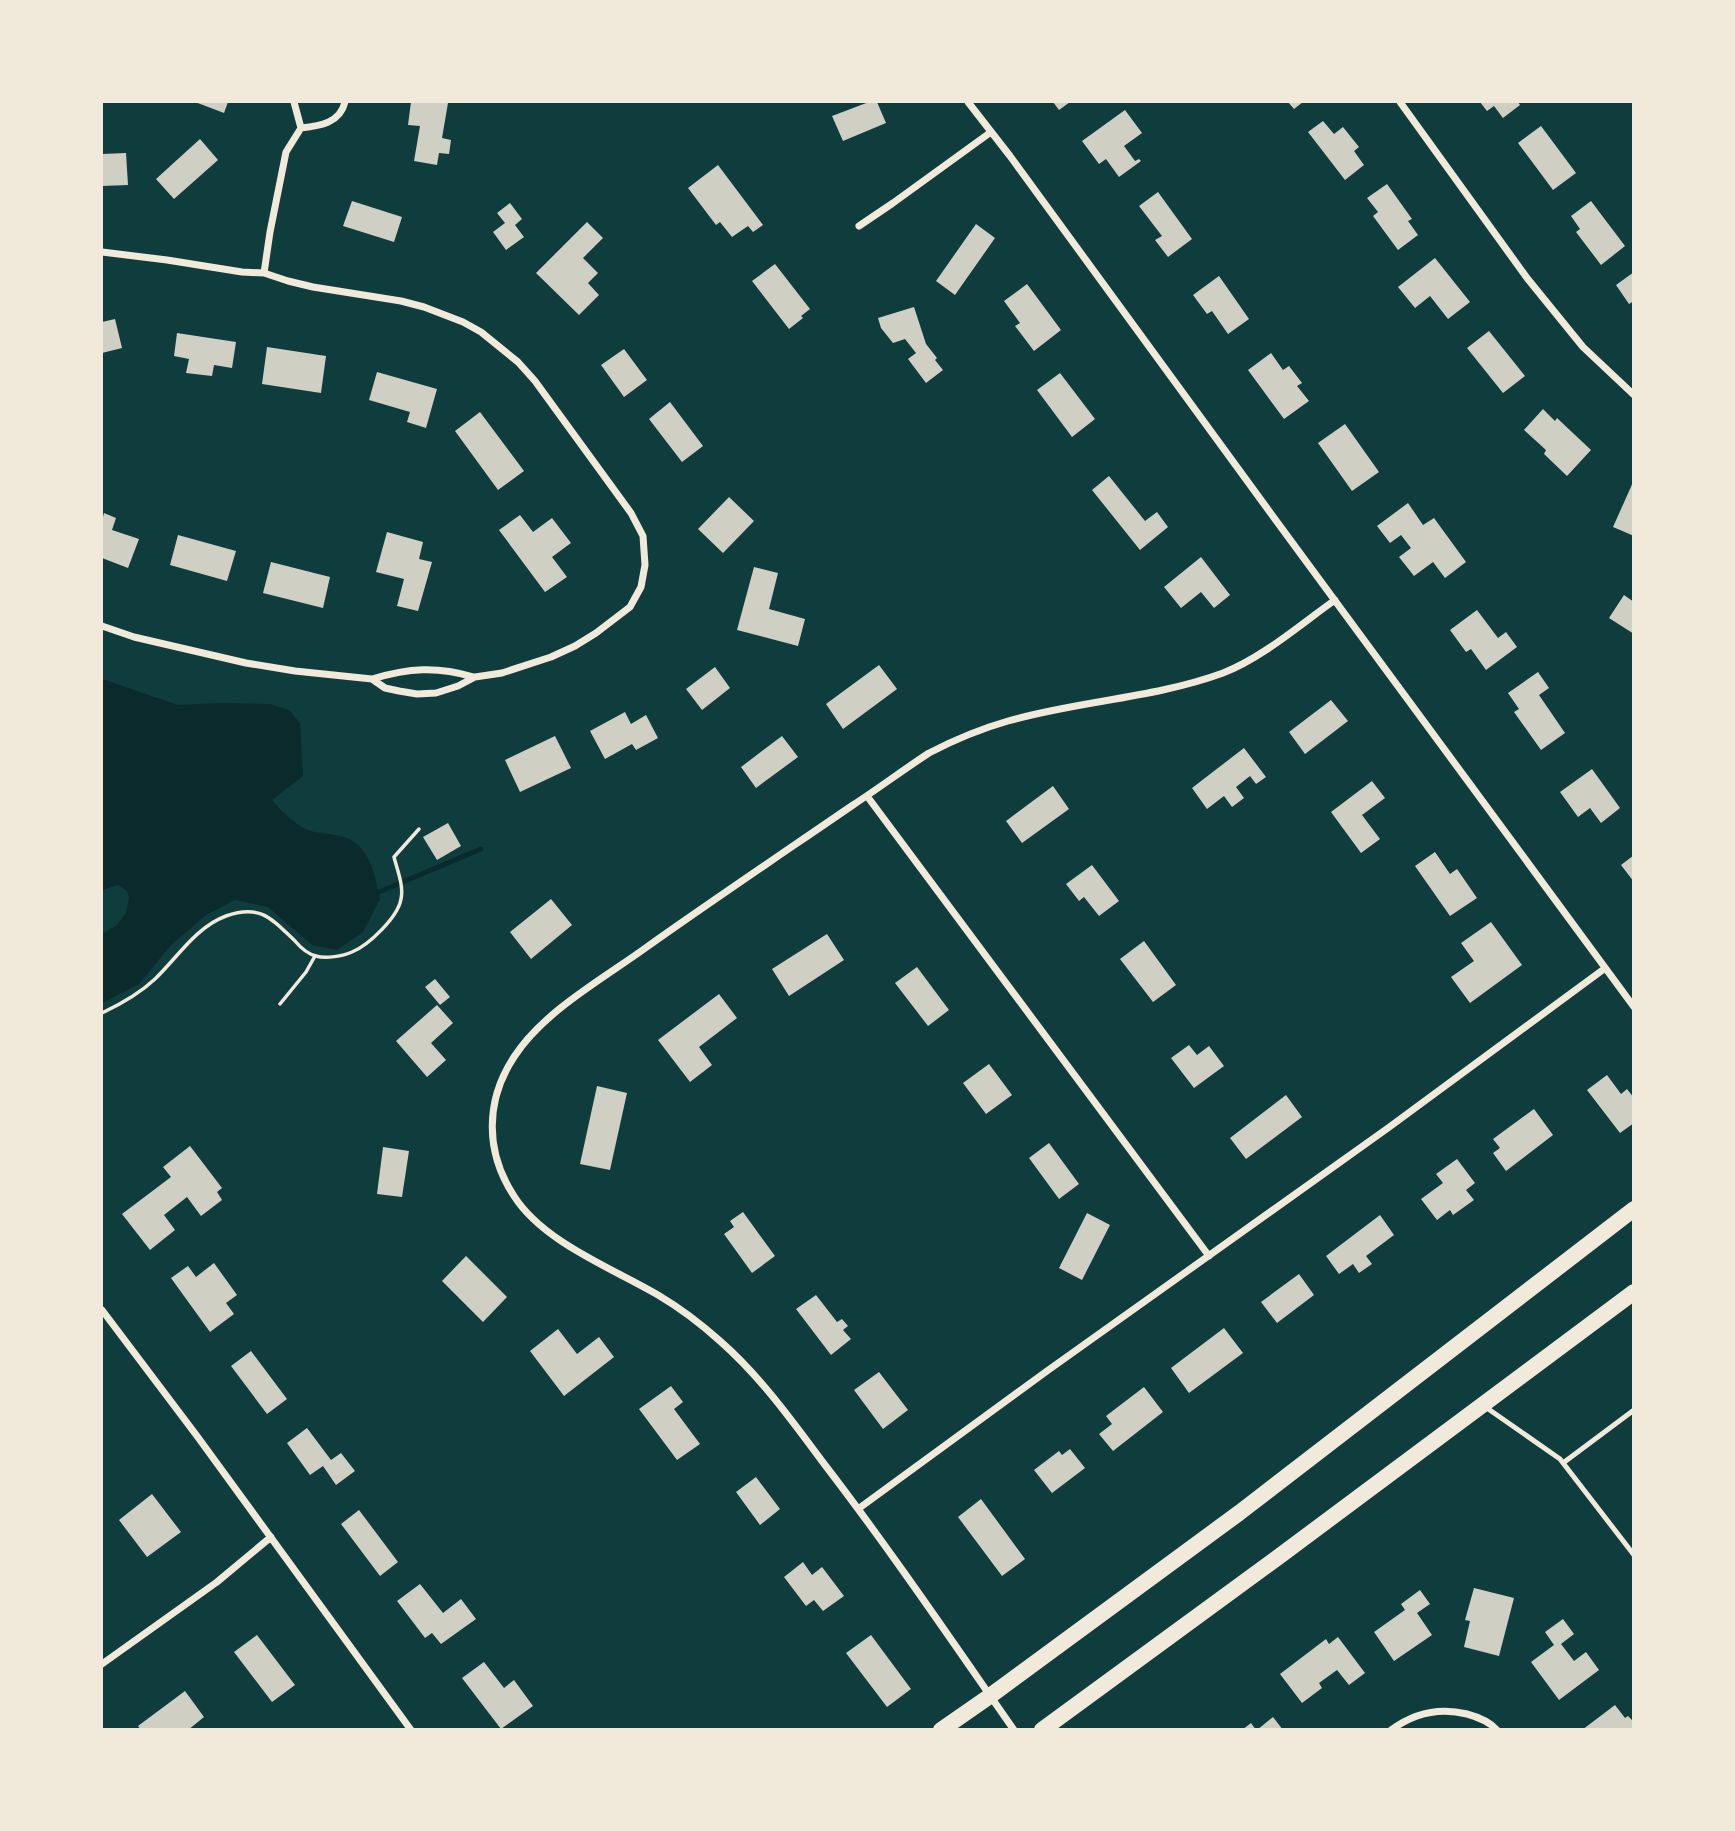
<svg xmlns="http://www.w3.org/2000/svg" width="1735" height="1831" viewBox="0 0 1735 1831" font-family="'DM Sans',sans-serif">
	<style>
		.water { fill: #0a2a2b }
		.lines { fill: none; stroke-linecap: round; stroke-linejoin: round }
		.stream { stroke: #0a2a2b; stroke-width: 5 }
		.building { fill: #cfcfc3 }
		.path { stroke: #f1e9da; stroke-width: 3.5 }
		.service { stroke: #f1e9da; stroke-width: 5 }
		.minor { stroke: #f1e9da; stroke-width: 7 }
		.primary { stroke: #f1e9da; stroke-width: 16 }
	</style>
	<rect width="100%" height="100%" fill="#0f3d3e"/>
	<!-- water -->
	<path class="water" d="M102,679L178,705L220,703L270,704L289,710L300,723L303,776L272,800C282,812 299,829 315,832C331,835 349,834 361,848C373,862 376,881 380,899L363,932L337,950L312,945L268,907L235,900L206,915L171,945L139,984L102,1003V931L104,933L116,926L126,913L129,897L127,891L118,885L102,890Z"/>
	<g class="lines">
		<!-- stream -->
		<path class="stream" d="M379,892L481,849"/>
	</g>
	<!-- building -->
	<path class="building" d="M195,102H228L224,113Z
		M411,102L448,103L442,138L451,140L449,154L439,153L437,165L414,161L420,126L408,125Z
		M869,102H877L886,123L843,141L832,116Z
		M1053,102H1070L1059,110Z
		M1288,102H1303L1294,109Z
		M1480,102H1518L1520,105L1503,118L1494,106L1487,111Z
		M1125,110L1142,133L1124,146L1135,161L1139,159L1141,161L1119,177L1106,159L1099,164L1082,141Z
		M1323,121L1334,134L1343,127L1359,147L1354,151L1364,165L1345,180L1308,132Z
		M1541,126L1576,173L1553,190L1518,143Z
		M200,139L218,160L174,199L156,179Z
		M126,153L128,185L102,186V154Z
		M718,165L763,225L753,232L748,226L732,237L720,222L716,225L688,188Z
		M1387,184L1412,219L1408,221L1418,235L1398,250L1373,216L1378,212L1367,198Z
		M1158,192L1192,239L1168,257L1155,240L1162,236L1139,206Z
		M352,201L402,217L394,242L343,226Z
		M1591,201L1625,246L1601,265L1576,232L1580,229L1571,216Z
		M510,203L522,219L515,225L524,237L506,250L493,232L505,223L497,213Z
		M587,222L603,238L583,258L598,273L588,283L599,295L579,315L536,273Z
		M976,224L995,238L955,295L936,281Z
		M1435,258L1470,302L1448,319L1430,296L1415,308L1398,287Z
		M775,264L810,309L801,316L803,318L789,329L752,281Z
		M1634,272V301L1629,304L1616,285Z
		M1219,276L1249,319L1228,334L1212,311L1207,314L1193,295Z
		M1027,284L1061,330L1034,351L1015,326L1020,323L1004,301Z
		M914,307L926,344L937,358L935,360L943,370L926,383L908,359L916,353L905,339L893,343L881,328L878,318Z
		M115,319L122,348L102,353V322Z
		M1489,331L1525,376L1503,393L1467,348Z
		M177,333L236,342L232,368L214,365L212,376L186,373L189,359L174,356Z
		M267,347L326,356L321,393L262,384Z
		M624,349L647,380L624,397L601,365Z
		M1271,353L1283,370L1289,366L1302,383L1297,386L1309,401L1284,419L1248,370Z
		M377,372L437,389L426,428L407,422L410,412L369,400Z
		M1060,373L1095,419L1072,437L1037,390Z
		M670,402L703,446L682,462L649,419Z
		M1543,409L1555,421L1557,418L1591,450L1567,476L1544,454L1546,450L1524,430Z
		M480,412L524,471L498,490L455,431Z
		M1345,424L1379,472L1352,491L1318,443Z
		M1109,476L1145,521L1157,512L1168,527L1140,550L1092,490Z
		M1634,480V536L1613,527Z
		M729,497L754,521L723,553L698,529Z
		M1408,503L1423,525L1434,518L1466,562L1445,578L1433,562L1414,576L1399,557L1411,548L1401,535L1390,543L1377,526Z
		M104,513L116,518L112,530L139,539L128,568L102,558V521Z
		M520,515L533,532L552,518L571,543L552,557L567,577L545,592L499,530Z
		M387,532L423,542L419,559L432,562L418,611L397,606L404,579L376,572Z
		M178,535L236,551L227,581L170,565Z
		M1201,557L1230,595L1214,608L1201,592L1181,608L1164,587Z
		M271,562L330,577L323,608L263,593Z
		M754,567L778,573L769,609L805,619L798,646L737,630Z
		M1624,595L1634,602V634L1609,618Z
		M1477,610L1498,638L1506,632L1517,647L1486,670L1471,649L1466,652L1450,630Z
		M879,665L897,689L843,729L826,704Z
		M715,667L730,688L702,710L686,689Z
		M1538,672L1549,688L1539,695L1565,733L1541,750L1514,712L1519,709L1508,693Z
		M1331,700L1348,721L1305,754L1289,732Z
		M625,712L631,724L646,715L658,738L636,750L632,744L605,759L590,731Z
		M555,736L571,768L520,792L505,760Z
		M782,736L798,757L756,788L741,767Z
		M1244,748L1266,777L1256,784L1250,776L1236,787L1244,798L1232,807L1224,796L1207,809L1192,788Z
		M1592,769L1620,808L1601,823L1590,808L1578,817L1560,792Z
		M1372,781L1385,798L1362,815L1380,839L1361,853L1331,812Z
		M1053,786L1069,809L1022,843L1006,821Z
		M448,823L461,846L437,860L423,837Z
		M1435,852L1450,874L1457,869L1477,898L1450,916L1415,866Z
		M1634,855V882L1621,865Z
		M1092,865L1119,901L1099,916L1084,897L1079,901L1066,884Z
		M551,899L572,925L531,959L510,932Z
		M1491,922L1522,965L1470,1003L1451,977L1474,961L1461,943Z
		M827,934L844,960L789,996L772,969Z
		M1144,941L1176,985L1153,1002L1120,959Z
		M917,967L949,1010L928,1026L895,983Z
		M435,979L450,997L440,1005L425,987Z
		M719,994L737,1018L699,1047L712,1065L690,1082L658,1040Z
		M437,1005L453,1023L431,1043L446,1060L427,1077L396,1041Z
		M1189,1045L1197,1055L1209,1046L1224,1066L1194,1088L1171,1058Z
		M989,1064L1012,1095L986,1114L963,1083Z
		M1607,1075L1621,1094L1627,1089L1634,1098V1123L1620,1133L1587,1090Z
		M597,1086L627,1093L610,1170L580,1164Z
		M1286,1095L1302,1117L1246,1159L1230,1138Z
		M1534,1109L1553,1135L1506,1171L1493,1153L1500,1148L1493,1139Z
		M1049,1143L1079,1184L1059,1199L1029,1158Z
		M190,1146L222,1188L217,1192L222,1200L201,1216L187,1197L164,1215L175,1230L150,1250L122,1214L171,1177L163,1167Z
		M383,1147L409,1151L402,1197L377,1194Z
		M1457,1159L1475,1183L1466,1190L1474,1200L1453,1215L1450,1210L1437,1220L1421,1199L1443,1183L1436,1174Z
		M743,1212L775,1256L752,1273L724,1234L734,1227L730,1221Z
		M1087,1213L1110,1225L1082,1280L1059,1268Z
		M1380,1215L1394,1235L1366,1256L1372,1264L1359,1273L1353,1264L1339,1274L1326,1256Z
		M466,1256L507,1297L483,1322L442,1281Z
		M214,1263L237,1295L226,1303L234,1314L210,1332L171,1278L188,1266L196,1277Z
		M1299,1274L1314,1295L1277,1323L1261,1302Z
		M816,1295L837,1322L842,1319L848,1326L843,1330L851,1339L831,1355L796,1309Z
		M1224,1328L1243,1353L1189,1393L1171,1368Z
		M558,1329L577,1354L599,1337L614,1357L564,1396L530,1351Z
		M251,1351L287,1399L267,1414L231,1366Z
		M879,1372L908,1410L883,1429L854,1390Z
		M671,1386L683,1402L674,1409L700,1444L677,1460L639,1409Z
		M1144,1387L1163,1412L1113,1451L1099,1434L1112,1424L1106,1416Z
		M307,1428L331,1460L341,1453L355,1471L336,1485L323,1466L310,1475L287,1443Z
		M1070,1449L1085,1468L1052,1493L1034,1470L1059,1451L1062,1455Z
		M756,1477L780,1509L760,1525L736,1492Z
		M152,1494L181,1532L147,1557L119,1520Z
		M981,1499L1025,1559L1002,1576L958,1517Z
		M359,1510L398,1562L380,1576L341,1524Z
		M803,1562L812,1575L822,1567L844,1596L823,1611L814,1600L806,1606L784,1577Z
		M420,1584L443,1613L461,1599L476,1619L441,1644L432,1633L425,1638L397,1601Z
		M1474,1588L1514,1598L1499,1656L1464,1647L1470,1621L1465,1620Z
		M1420,1590L1430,1604L1417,1613L1432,1635L1394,1661L1374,1632L1405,1610L1401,1604Z
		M1563,1619L1574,1634L1561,1644L1574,1661L1586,1652L1599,1670L1559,1700L1531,1662L1554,1645L1545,1632Z
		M257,1635L295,1685L272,1702L234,1652Z
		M871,1635L911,1689L887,1707L846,1653Z
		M1338,1637L1365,1673L1349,1685L1337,1670L1319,1683L1322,1688L1302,1703L1280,1674L1326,1639L1329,1644Z
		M484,1662L504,1688L514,1680L533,1706L501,1729L462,1678Z
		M185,1691L204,1717L188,1730H141L138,1726Z
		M1615,1705L1625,1718L1628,1716L1634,1722V1730H1582Z
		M1273,1717L1283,1730H1257Z
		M1251,1723L1256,1730H1242Z"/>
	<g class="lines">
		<!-- path -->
		<path class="path" d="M280,1004L306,972L315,956
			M102,1013C121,1004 139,994 155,979C177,958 196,927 226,916C260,904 271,918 295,941C300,947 308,954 316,956C326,959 343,956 352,952C369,945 398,917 401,899C404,886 397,869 394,857L419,829"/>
		<!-- service -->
		<path class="service" d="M1484,1406L1560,1459L1634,1555
			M1563,1463L1634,1410"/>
		<!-- minor -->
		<path class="minor" d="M294,102L301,128C320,126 340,123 345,102
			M968,102L1010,156L1272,515L1634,1007
			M1400,102L1527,278L1583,347L1634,395
			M859,226L893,203L991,132
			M102,252L167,260L242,272L264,273L288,281L313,287L401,301L424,307L463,322L481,332L518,362L535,381L631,513L643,536L645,565L641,587L630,607L596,633L575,646L551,657L502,673L475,677L458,686L436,693L417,694L399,691L385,688L372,679L295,671L246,663L134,637L102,626
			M264,273L270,232L286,152L301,128
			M372,679C409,668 436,666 474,677
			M867,796L1209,1256
			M102,1310L197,1436L411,1730
			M858,1509L1047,1371L1388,1128L1604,969
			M102,1664L217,1582L271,1537
			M1014,1730C952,1641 891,1551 825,1465C793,1422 761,1377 720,1341C701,1324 680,1308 658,1295C612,1268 543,1242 514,1196C485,1152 485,1101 514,1057C543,1012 601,980 644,949C713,900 783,853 853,805C879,788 903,770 929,753C954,740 980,729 1008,721C1077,701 1155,698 1223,673C1262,658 1301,624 1335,600
			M1391,1730C1414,1713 1439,1707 1467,1714C1478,1717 1489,1721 1497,1730"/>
		<!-- primary -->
		<path class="primary" d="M941,1730L990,1696L1239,1513L1634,1209
			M1042,1730L1277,1558L1634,1292"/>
	</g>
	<!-- border -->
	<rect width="1735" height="1831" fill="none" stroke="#f1e9da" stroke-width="206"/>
</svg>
